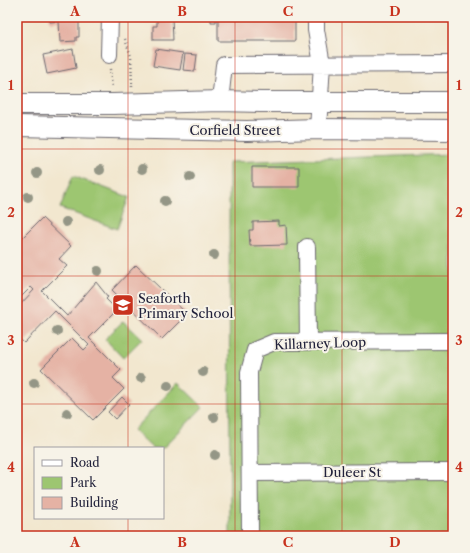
<svg xmlns="http://www.w3.org/2000/svg" width="470" height="553" viewBox="0 0 470 553" font-family="'Libre Caslon Text',serif">
	<style>
		.green { fill: #9dc671; stroke: #607456 }
		.building { fill: #e5b2a4 }
		.lines { fill: none; stroke-linecap: round; stroke-linejoin: round }
		.minor-casing { stroke: #6b676f; stroke-width: 18 }
		.major-casing { stroke: #6b676f; stroke-width: 22 }
		.path { stroke: #6b676f; stroke-width: 2.5; stroke-dasharray: 1 3; stroke-linecap: butt }
		.minor { stroke: #fff; stroke-width: 16 }
		.major { stroke: #fff; stroke-width: 20 }
		.tree { fill: #949686 }
		.grid { fill: none; stroke: #c8321e; stroke-width: 1; stroke-opacity: 0.55 }
		.labels { text-anchor: middle; dominant-baseline: central; stroke-width: 4; stroke-linejoin: round; paint-order: stroke }
		.street-label { font-size: 13px; fill: #22223b; stroke: #f7f3e8 }
		.poi-label { font-size: 13px; fill: #22223b; stroke: #f7f3e8; text-anchor: start }
		.neatline { fill: none; stroke: #c8321e; stroke-width: 1.5 }
		.grid-label { font-size: 13px; text-anchor: middle; font-weight: bold; fill: #c8321e }
	</style>
	<rect width="100%" height="100%" fill="#f7f3e8"/>
	<filter id="ink" filterUnits="userSpaceOnUse"><feTurbulence type="fractalNoise" baseFrequency=".025" numOctaves="2"/><feDisplacementMap in="SourceGraphic" scale="8" xChannelSelector="R" yChannelSelector="G"/><feConvolveMatrix kernelMatrix="1 2 1 2 8 2 1 2 1" color-interpolation-filters="sRGB"/></filter>
	<filter id="wash" filterUnits="userSpaceOnUse"><feTurbulence type="fractalNoise" baseFrequency=".012" numOctaves="4" result="noise"/><feDisplacementMap in="SourceGraphic" scale="16" xChannelSelector="R" yChannelSelector="G"/><feGaussianBlur stdDeviation="0.9" result="paint"/><feColorMatrix in="noise" values="0 0 0 0 0 0 0 0 0 0 0 0 0 0 0 0 0 1.4 0 .05"/><feComposite in="paint" operator="in"/></filter>
	<g filter="url(#wash)">
		<rect width="100%" height="100%" fill="#f2e7cf"/>
		<!-- green -->
		<path class="green" d="M453,154V536H230L229,162Z
			M73,176L129,197L117,229L60,208Z
			M123,321L142,339L123,358L105,339Z
			M178,383L203,407L163,448H152L133,430Z"/>
		<g id="blocks">
			<!-- building -->
			<path class="building" d="M49,17H79V37H76V41L60,42L59,21L50,22Z
				M157,17H172L173,40H153V26H157Z
				M216,17V22H211V18Z
				M218,17H295V41H218Z
				M453,36V52L450,45Z
				M73,49L76,68L47,74L43,55Z
				M156,49L183,53L180,70L153,66Z
				M185,54L197,55L195,71L183,70Z
				M252,167H299V187H252Z
				M42,218L71,246L59,259L67,266L42,291L67,316L96,282L108,297L106,299L117,310L89,338L121,370L113,378L124,389L93,420L41,369L72,338L84,350L89,345L55,311L24,343L17,336V308L34,290L31,287L20,298L17,295V243Z
				M279,221V226L286,225L287,245L250,246L249,230H253V222Z
				M136,265L187,314L162,339L112,290Z
				M122,397L129,404L115,419L108,412Z"/>
		</g>
	</g>
	<g filter="url(#ink)">
		<use href="#blocks" fill-opacity="0" stroke="#6b676f" stroke-width="1"/>
		<g class="lines">
			<!-- minor casing -->
			<g class="minor-casing">
				<path id="minor" d="M316,17V30L322,64L318,129
					M109,55L110,17
					M220,101L224,65L453,64
					M307,247L308,342
					M250,473L453,472
					M250,536L249,372L255,350L274,342L453,341"/>
			</g>
			<!-- major casing -->
			<g class="major-casing">
				<path id="major" d="M17,104H113L220,101L261,102H453
					M17,126L247,131L318,129L453,130"/>
			</g>
			<!-- path -->
			<path class="path" d="M125,39L131,56L132,87
				M110,69L112,88"/>
			<!-- minor -->
			<use href="#minor" class="minor"/>
			<!-- major -->
			<use href="#major" class="major"/>
		</g>
		<!-- trees -->
		<g class="tree">
			<circle cx="142" cy="169" r="5"/>
			<circle cx="100" cy="170" r="5"/>
			<circle cx="37" cy="173" r="5"/>
			<circle cx="190" cy="177" r="5"/>
			<circle cx="28" cy="197" r="5"/>
			<circle cx="165" cy="201" r="5"/>
			<circle cx="66" cy="222" r="5"/>
			<circle cx="214" cy="255" r="5"/>
			<circle cx="98" cy="271" r="5"/>
			<circle cx="57" cy="331" r="5"/>
			<circle cx="203" cy="372" r="5"/>
			<circle cx="141" cy="378" r="5"/>
			<circle cx="34" cy="383" r="5"/>
			<circle cx="168" cy="386" r="5"/>
			<circle cx="67" cy="413" r="5"/>
			<circle cx="214" cy="417" r="5"/>
			<circle cx="215" cy="455" r="5"/>
		</g>
	</g>
	<!-- grid -->
	<path class="grid" d="M128,17V448M235,17V536M342,17V536M17,149H453M17,276H453M17,404H453M128,518V536"/>
	<!-- icons -->
	<defs>
		<g id="school-square" transform="scale(1.15)"><rect x="-9" y="-9" width="18" height="18" rx="4" fill="#c8321e" stroke="#f7f3e8"/><path d="M0-5L7-2L0 1L-7-2ZM-4 1L0 2.5L4 1V4Q0 6-4 4Z" fill="#fff"/></g>
	</defs>
	<g fill-rule="evenodd">
		<use href="#school-square" x="123" y="305"/>
	</g>
	<g class="labels">
		<!-- street labels -->
		<g class="street-label">
			<text x="235" y="130">Corfield Street</text>
			<text transform="translate(320 343) rotate(-2)">Killarney Loop</text>
			<text x="352" y="472">Duleer St</text>
		</g>
		<!-- poi labels -->
		<g class="poi-label">
			<text x="138" y="298">Seaforth<tspan x="138" dy="15">Primary School</tspan></text>
		</g>
	</g>
	<!-- margin -->
	<rect width="470" height="553" fill="none" stroke="#f7f3e8" stroke-width="44"/>
	<!-- legend -->
	<rect x="34" y="447" width="130" height="72" fill="#f7f3e8" stroke="#a29fa3"/>
	<rect x="42" y="460" width="20" height="6" fill="#ffffff" stroke="#a29fa3"/>
	<text x="70" y="467" font-size="12" fill="#22223b">Road</text>
	<rect x="42" y="477" width="20" height="12" fill="#9dc671" stroke="#a29fa3"/>
	<text x="70" y="487" font-size="12" fill="#22223b">Park</text>
	<rect x="42" y="497" width="20" height="12" fill="#e5b2a4" stroke="#a29fa3"/>
	<text x="70" y="507" font-size="12" fill="#22223b">Building</text>
	<rect x="22" y="22" width="426" height="509" class="neatline"/>
	<g class="grid-label">
		<text x="75" y="16">A</text>
		<text x="182" y="16">B</text>
		<text x="288" y="16">C</text>
		<text x="395" y="16">D</text>
		<text x="11" y="90">1</text>
		<text x="459" y="90">1</text>
		<text x="11" y="217">2</text>
		<text x="459" y="217">2</text>
		<text x="11" y="345">3</text>
		<text x="459" y="345">3</text>
		<text x="11" y="472">4</text>
		<text x="459" y="472">4</text>
		<text x="75" y="547">A</text>
		<text x="182" y="547">B</text>
		<text x="288" y="547">C</text>
		<text x="395" y="547">D</text>
	</g>
</svg>
